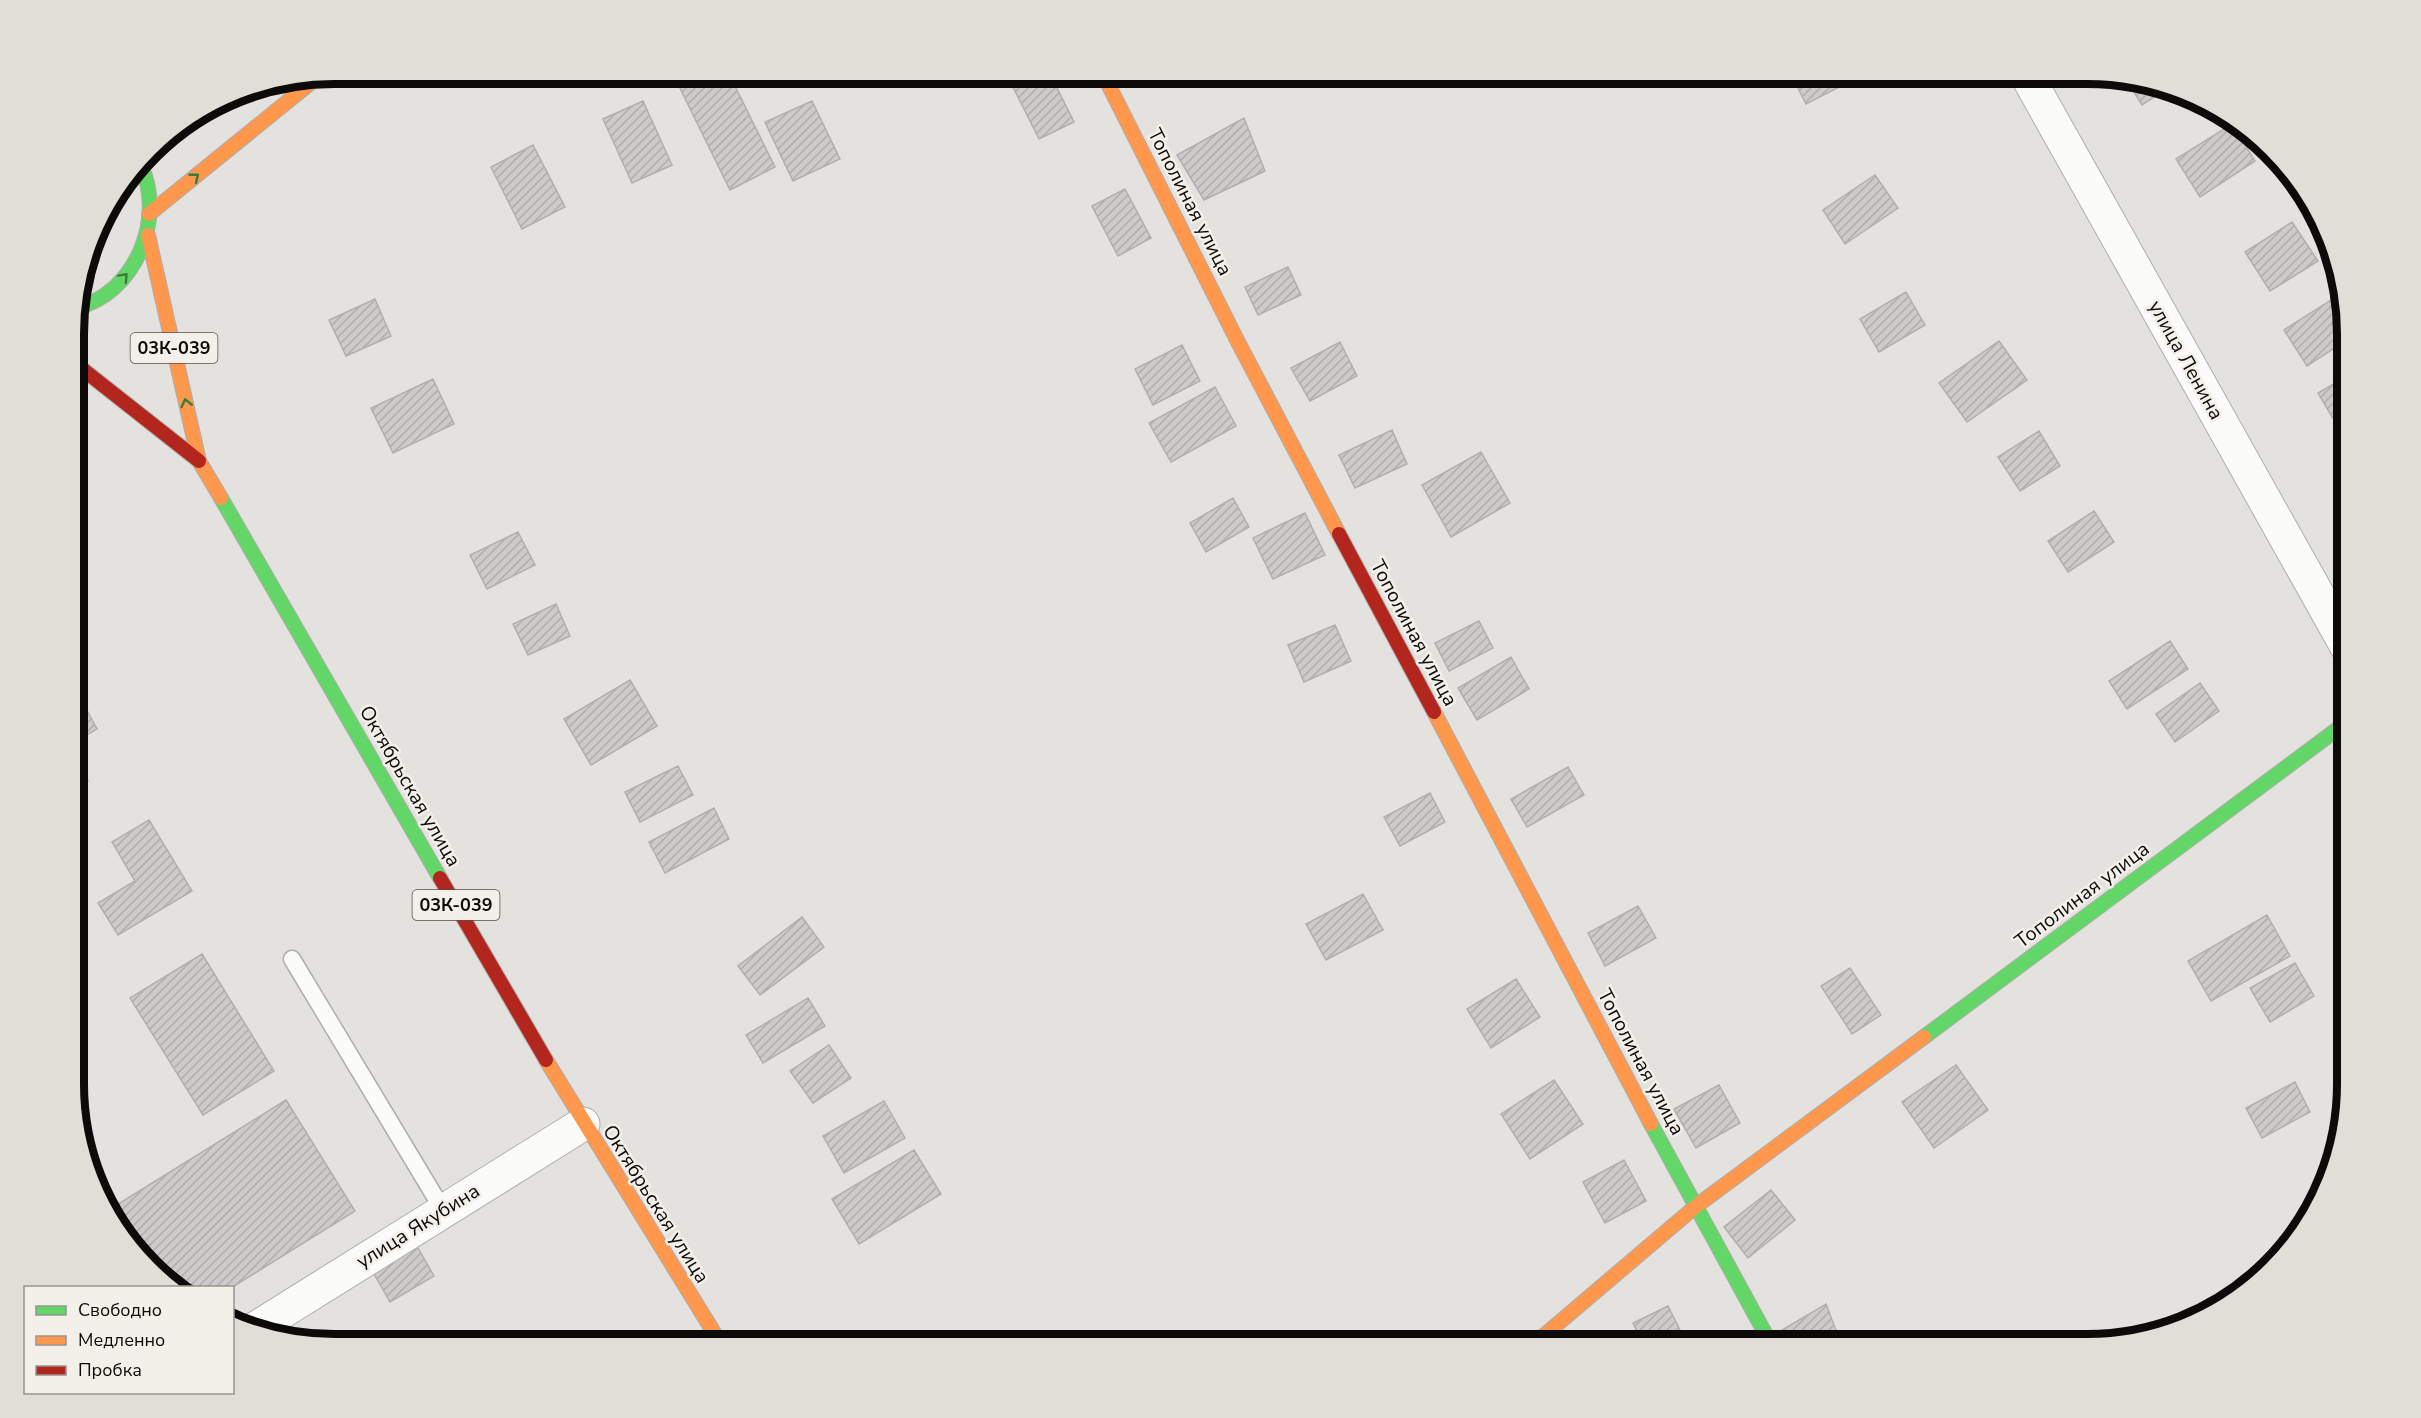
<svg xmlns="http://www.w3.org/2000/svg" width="2421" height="1418" viewBox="0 0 2421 1418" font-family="'Nunito Sans',sans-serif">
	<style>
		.building { fill: url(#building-hatch); stroke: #b1afae; stroke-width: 1.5 }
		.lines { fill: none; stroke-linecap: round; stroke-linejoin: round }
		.lane-casing { stroke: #afaeac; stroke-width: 19 }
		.street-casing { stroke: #afaeac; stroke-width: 35 }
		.fast-casing { stroke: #afaeac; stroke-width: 16 }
		.slow-casing { stroke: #afaeac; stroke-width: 16 }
		.jam-casing { stroke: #afaeac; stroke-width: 16 }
		.lane { stroke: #fbfbfa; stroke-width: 16 }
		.street { stroke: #fbfbfa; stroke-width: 33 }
		.fast { stroke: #63d668; stroke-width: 14 }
		.slow { stroke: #ff974d; stroke-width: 14 }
		.jam { stroke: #b3261e; stroke-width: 14 }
		.oneway { stroke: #3c7b3e }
		.labels { text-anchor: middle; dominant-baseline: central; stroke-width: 5; stroke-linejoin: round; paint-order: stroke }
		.shield { fill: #f3f0ea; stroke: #51504d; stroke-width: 1.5 }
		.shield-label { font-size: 18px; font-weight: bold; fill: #0c0b0a }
		.street-label { font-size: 20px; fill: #0c0b0a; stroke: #f3f0ea }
		.rim { fill: none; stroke: #0c0b0a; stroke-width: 8 }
	</style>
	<defs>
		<pattern id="building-hatch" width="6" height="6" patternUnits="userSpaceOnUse" patternTransform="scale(1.5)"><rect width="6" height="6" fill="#cdcbc9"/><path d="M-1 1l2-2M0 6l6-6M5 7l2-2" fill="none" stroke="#afadab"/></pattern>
	</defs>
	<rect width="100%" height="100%" fill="#e4e2df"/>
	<!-- building -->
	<path class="building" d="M673,74H729L775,167L730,190Z
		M1041,74H1050L1074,122L1039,139L1013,87Z
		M1135,74H1165L1141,86Z
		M1791,74H1845L1849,82L1806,104Z
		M2125,78L2154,82L2168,88L2142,105Z
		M643,101L672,165L632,183L603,119Z
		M812,101L840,159L793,181L765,122Z
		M1244,118L1265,171L1204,200L1177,155Z
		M2232,124L2255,161L2200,197L2176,159Z
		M533,145L565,207L522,229L491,167Z
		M1875,175L1898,208L1845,244L1823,210Z
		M1125,189L1151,238L1118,256L1092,206Z
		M2292,222L2318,261L2270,291L2245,252Z
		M1288,267L1301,295L1258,315L1245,287Z
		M1906,292L1925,325L1879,352L1860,319Z
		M375,299L391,336L346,356L329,320Z
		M2331,300L2347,325V340L2307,366L2284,330Z
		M1999,341L2027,380L1967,422L1939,383Z
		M1340,342L1357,376L1310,401L1291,368Z
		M1182,345L1200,381L1153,405L1135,369Z
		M2347,376V421L2338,427L2318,393Z
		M433,379L454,424L393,453L371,408Z
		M1215,387L1236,426L1171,462L1149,423Z
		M1392,430L1407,464L1355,488L1339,455Z
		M2039,431L2060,466L2020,491L1998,457Z
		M1481,452L1510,503L1451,537L1422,485Z
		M1233,498L1249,527L1206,552L1190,523Z
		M2094,511L2114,542L2068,572L2048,541Z
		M1305,513L1325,555L1273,579L1253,538Z
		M518,532L535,565L487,589L470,555Z
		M556,604L570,636L528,655L513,624Z
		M1479,621L1493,648L1449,671L1435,643Z
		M1335,625L1351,661L1304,682L1288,645Z
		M2170,641L2188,669L2127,709L2109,681Z
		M1511,657L1529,689L1477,720L1458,688Z
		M630,680L657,726L591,765L564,719Z
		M2200,683L2219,711L2175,742L2156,714Z
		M77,692L97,729L76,741V693Z
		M78,763L88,781L76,787V764Z
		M678,766L693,795L640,822L625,792Z
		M1568,767L1584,795L1527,827L1511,799Z
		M1430,793L1445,822L1400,846L1384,817Z
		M714,808L729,839L665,873L649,842Z
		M149,820L192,891L118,935L98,903L135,881L112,842Z
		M1363,894L1383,930L1326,960L1306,924Z
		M1638,906L1656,938L1605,966L1588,933Z
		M2267,915L2290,956L2211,1001L2188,961Z
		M802,917L824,947L760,995L738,966Z
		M202,954L274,1071L203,1115L130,998Z
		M2295,963L2314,996L2270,1022L2250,988Z
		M1850,968L1881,1015L1852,1034L1821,986Z
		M1516,979L1540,1017L1491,1048L1467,1009Z
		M808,998L825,1026L763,1063L746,1035Z
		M829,1045L851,1078L813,1103L790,1071Z
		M1956,1065L1988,1110L1934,1148L1902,1102Z
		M1554,1080L1583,1124L1530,1159L1501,1114Z
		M2295,1082L2310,1112L2262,1138L2246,1108Z
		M1719,1085L1740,1123L1696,1148L1674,1109Z
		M286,1100L355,1211L231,1288H180L117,1228L110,1209Z
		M884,1101L905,1138L844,1173L823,1136Z
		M914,1150L941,1194L859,1244L832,1199Z
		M1624,1160L1646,1201L1605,1223L1583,1182Z
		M1771,1190L1795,1220L1748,1258L1724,1227Z
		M414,1241L434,1276L390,1302L370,1267Z
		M1826,1304L1840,1341L1833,1344H1789L1782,1330Z
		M1668,1306L1687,1344H1643L1633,1323Z
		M1404,1337L1408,1344H1391Z"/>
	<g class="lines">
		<!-- lane casing -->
		<g class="lane-casing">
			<path id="lane" d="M292,959L443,1210"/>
		</g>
		<!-- street casing -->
		<g class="street-casing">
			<path id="street" d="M2026,74L2347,647
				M253,1330L583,1124"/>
		</g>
		<!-- fast casing -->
		<g class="fast-casing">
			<path id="fast" d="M76,308C135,294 166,219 141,166
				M221,498L440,878
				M1924,1037L2347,722
				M1651,1124L1771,1344"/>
		</g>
		<!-- slow casing -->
		<g class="slow-casing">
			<path id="slow" d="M1103,74L1238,342L1339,534
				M149,214L314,80L323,76
				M148,235L199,461L221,498
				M1434,712L1651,1124
				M546,1060L721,1344
				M1534,1344L1695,1207L1924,1037"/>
		</g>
		<!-- jam casing -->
		<g class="jam-casing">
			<path id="jam" d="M76,364L199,461
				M1339,534L1434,712
				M440,878L546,1060"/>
		</g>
		<!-- lane -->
		<use href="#lane" class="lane"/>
		<!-- street -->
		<use href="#street" class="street"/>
		<!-- fast -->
		<use href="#fast" class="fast"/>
		<!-- slow -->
		<use href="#slow" class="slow"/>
		<!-- jam -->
		<use href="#jam" class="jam"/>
	</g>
	<!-- one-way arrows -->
	<defs><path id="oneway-chevron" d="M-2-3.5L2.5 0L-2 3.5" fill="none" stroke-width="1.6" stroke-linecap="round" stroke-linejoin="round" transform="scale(1.5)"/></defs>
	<g class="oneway">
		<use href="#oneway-chevron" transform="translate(195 177) rotate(-39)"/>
		<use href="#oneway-chevron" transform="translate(124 277) rotate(-47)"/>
		<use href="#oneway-chevron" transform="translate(186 403) rotate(-103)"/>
	</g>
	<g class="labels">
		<!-- shield labels -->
		<g class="shield">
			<rect x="130.5" y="333" width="87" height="30" rx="4.5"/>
			<rect x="412.5" y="890" width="87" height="30" rx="4.5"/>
		</g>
		<g class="shield-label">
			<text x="174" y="348">03К-039</text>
			<text x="456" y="905">03К-039</text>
		</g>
		<!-- street labels -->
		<g class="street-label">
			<text transform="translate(1190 202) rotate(63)">Тополиная улица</text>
			<text transform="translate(2186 360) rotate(61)">улица Ленина</text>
			<text transform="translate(1414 633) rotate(62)">Тополиная улица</text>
			<text transform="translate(410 786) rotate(60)">Октябрьская улица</text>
			<text transform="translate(2082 895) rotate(-37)">Тополиная улица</text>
			<text transform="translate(1641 1062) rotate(62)">Тополиная улица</text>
			<text transform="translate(656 1204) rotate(58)">Октябрьская улица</text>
			<text transform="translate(418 1226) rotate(-32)">улица Якубина</text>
		</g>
	</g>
	<!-- crop -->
	<path d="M0 0H2421V1418H0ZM334 84H2087A250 250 0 0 1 2337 334V1084A250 250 0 0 1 2087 1334H334A250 250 0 0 1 84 1084V334A250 250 0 0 1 334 84Z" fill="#e1ded8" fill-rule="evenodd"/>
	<path class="rim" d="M334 84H2087A250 250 0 0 1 2337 334V1084A250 250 0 0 1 2087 1334H334A250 250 0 0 1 84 1084V334A250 250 0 0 1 334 84Z"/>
	<!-- legend -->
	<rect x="24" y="1286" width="210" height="108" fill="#f3f0ea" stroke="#979490" stroke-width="1.5"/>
	<rect x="36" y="1306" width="30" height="9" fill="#63d668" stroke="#979490" stroke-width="1.5"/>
	<text x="78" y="1316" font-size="18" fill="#0c0b0a">Свободно</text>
	<rect x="36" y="1336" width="30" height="9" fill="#ff974d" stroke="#979490" stroke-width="1.5"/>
	<text x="78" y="1346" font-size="18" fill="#0c0b0a">Медленно</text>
	<rect x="36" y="1366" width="30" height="9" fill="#b3261e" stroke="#979490" stroke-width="1.5"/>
	<text x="78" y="1376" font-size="18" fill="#0c0b0a">Пробка</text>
</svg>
